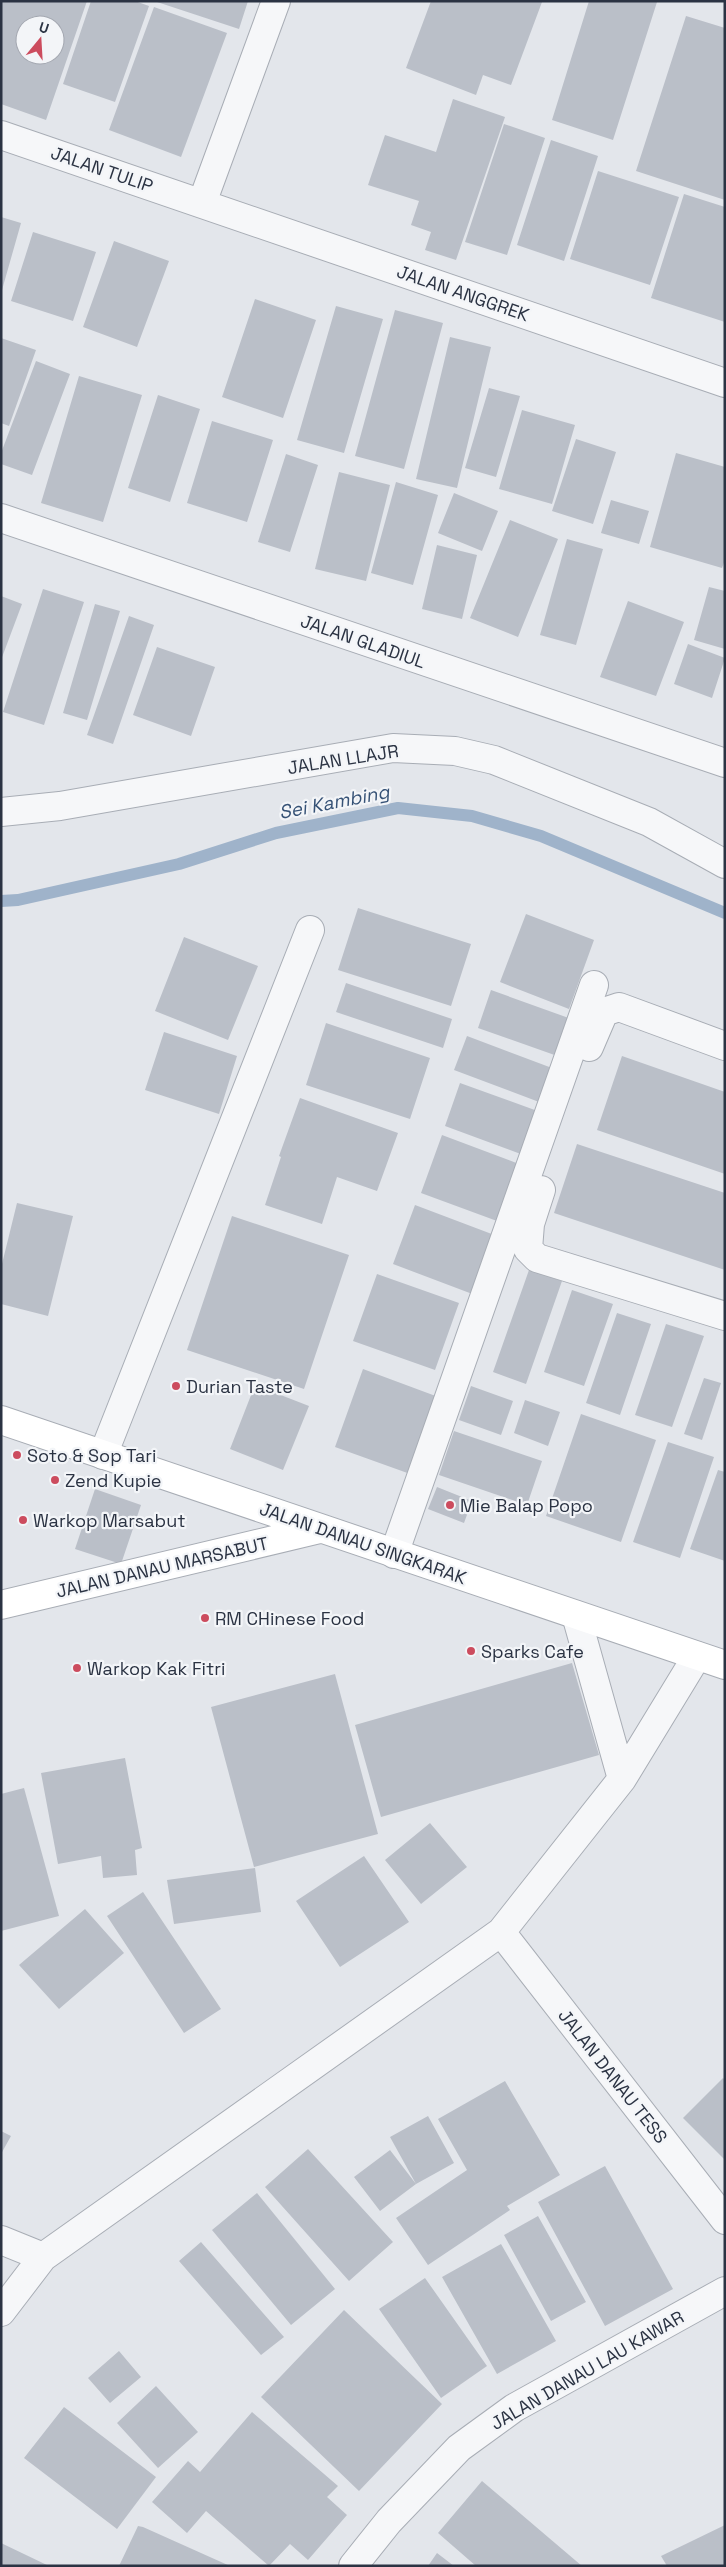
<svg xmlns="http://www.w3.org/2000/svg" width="726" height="2567" viewBox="0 0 726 2567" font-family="'Space Grotesk',sans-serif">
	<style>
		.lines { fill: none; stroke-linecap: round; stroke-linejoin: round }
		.stream { stroke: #9fb3ca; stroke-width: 12 }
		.building { fill: #babfc8; fill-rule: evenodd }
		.street-casing { stroke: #a8adb5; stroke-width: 30 }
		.secondary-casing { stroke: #a8adb5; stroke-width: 30 }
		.street { stroke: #f6f7f9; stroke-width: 28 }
		.secondary { stroke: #fff; stroke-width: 28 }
		.poi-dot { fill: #cc4c5e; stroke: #f3f5f8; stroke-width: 2 }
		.labels { text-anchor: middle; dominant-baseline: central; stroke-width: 4.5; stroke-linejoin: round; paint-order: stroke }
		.street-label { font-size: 18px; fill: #2b3343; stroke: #f3f5f8 }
		.poi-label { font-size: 18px; fill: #2b3343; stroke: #f3f5f8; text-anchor: start }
		.water-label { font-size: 19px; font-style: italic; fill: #365276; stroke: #f3f5f8 }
	</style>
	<rect width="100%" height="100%" fill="#e3e6eb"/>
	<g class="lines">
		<!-- stream -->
		<path class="stream" d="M1,901L18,900L179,864L276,833L398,808L472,816L541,836L725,913"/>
	</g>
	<!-- building -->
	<path class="building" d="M1,1H87L46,120L1,104ZM25,25H55V55H25Z
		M91,1H135L149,6L115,102L63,84Z
		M154,1H248L239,29Z
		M431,1L542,2L511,85L483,75L476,95L406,68Z
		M589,1L657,2L613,140L552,120Z
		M154,7L227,33L181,157L109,130Z
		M686,16L725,28V200L636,171Z
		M453,99L505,117L456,260L425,250L431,232L411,225L419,201L368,185L385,135L436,152Z
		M504,124L545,138L507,255L465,242Z
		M551,140L598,156L564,261L517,245Z
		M598,171L679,197L650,285L570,259Z
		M684,194L725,207V322L651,298Z
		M1,217L21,223L2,290H1Z
		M33,232L96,252L73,321L11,301Z
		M114,241L169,261L137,347L83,327Z
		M255,299L316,320L283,418L222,397Z
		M336,306L383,319L344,453L297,440Z
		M395,310L443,323L404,469L355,456Z
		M450,337L491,347L457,488L416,479Z
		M1,338L36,350L9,426L1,423Z
		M36,361L70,374L32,475L1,464V453Z
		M79,376L142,395L103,522L41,503Z
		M489,388L520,396L496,477L465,468Z
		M158,395L200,409L170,502L128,488Z
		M522,410L575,425L552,504L499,489Z
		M212,421L273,440L247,522L187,503Z
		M576,439L616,452L593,524L552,511Z
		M676,453L725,467V560L722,568L650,547Z
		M286,454L318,465L290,552L258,542Z
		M339,472L390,485L366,581L315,569Z
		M396,482L438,495L413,585L371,573Z
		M454,493L498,511L482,551L438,533Z
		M611,500L649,511L639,544L601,533Z
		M510,520L558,539L518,637L470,618Z
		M567,539L603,549L576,645L540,635Z
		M437,545L477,555L462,619L422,609Z
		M709,587L725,591V649L694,640Z
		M43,589L84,602L44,725L3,712Z
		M1,596L22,604L1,660Z
		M628,601L684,622L656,696L600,677Z
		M95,604L120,611L87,720L63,713Z
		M129,616L154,625L113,744L87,735Z
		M688,644L725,658L712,698L674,684Z
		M157,647L215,667L191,736L133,715Z
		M358,908L471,944L451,1006L338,970Z
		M526,914L594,940L569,1009L500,982Z
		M184,937L258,966L228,1040L155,1011Z
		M346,983L452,1019L443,1048L336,1012Z
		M491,990L577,1021L563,1058L478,1028Z
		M326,1023L430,1058L410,1119L306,1085Z
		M164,1032L237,1056L219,1114L145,1090Z
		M467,1036L560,1071L547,1105L454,1070Z
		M622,1056L725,1092V1174L597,1130Z
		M460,1083L543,1113L526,1156L445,1126Z
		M300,1098L398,1133L377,1191L337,1177L322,1224L265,1205L281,1157L279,1156Z
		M442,1135L519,1164L497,1221L421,1193Z
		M577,1144L725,1193V1270L554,1213Z
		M17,1203L73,1216L48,1316L1,1304V1268Z
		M415,1205L497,1236L475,1295L393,1264Z
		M232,1216L349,1255L304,1389L187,1350Z
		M529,1270L562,1281L526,1384L493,1372Z
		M377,1274L459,1303L435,1370L353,1341Z
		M572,1290L613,1304L584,1386L544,1372Z
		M617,1313L651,1324L620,1415L586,1403Z
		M666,1324L704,1336L672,1427L635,1415Z
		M363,1369L441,1398L413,1475L335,1447Z
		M704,1378L721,1383L702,1440L684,1434Z
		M255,1385L309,1406L283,1470L230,1449Z
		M471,1386L513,1401L501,1435L459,1420Z
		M525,1400L560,1412L548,1446L514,1433Z
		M581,1414L656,1440L621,1542L546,1516Z
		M454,1431L542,1461L527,1505L439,1475Z
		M668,1442L714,1457L680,1558L633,1542Z
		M718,1470L725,1472V1561L690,1549Z
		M437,1487L472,1501L464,1523L428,1509Z
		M95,1489L141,1505L121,1564L75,1549Z
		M572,1663L599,1755L381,1817L355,1725Z
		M335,1674L378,1834L254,1867L211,1707Z
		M125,1758L142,1848L135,1850L137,1875L103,1878L101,1856L58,1864L41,1773Z
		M24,1788L59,1916L1,1931V1794Z
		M430,1823L467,1867L421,1904L385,1860Z
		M364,1856L409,1922L340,1967L296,1901Z
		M255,1868L261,1912L174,1924L167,1880Z
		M143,1892L221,2009L184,2033L107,1916Z
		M85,1909L124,1953L59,2009L19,1965Z
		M723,2078L725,2080V2160L683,2118Z
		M505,2081L560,2175L507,2206L510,2210L428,2265L396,2218L467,2170L438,2119Z
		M428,2116L454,2163L416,2184L380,2211L354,2177L390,2150L416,2184L390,2137Z
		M1,2131L11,2136L1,2154Z
		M308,2149L393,2242L349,2281L265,2187Z
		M605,2166L673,2289L605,2326L538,2202Z
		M257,2193L335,2289L291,2325L212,2230Z
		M538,2216L586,2302L551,2321L504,2235Z
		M201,2242L284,2337L261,2355L179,2261Z
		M501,2244L556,2341L497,2374L442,2277Z
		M425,2278L487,2366L441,2398L379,2309Z
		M344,2310L442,2404L359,2491L261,2397Z
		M119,2351L141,2377L110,2403L88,2378Z
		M156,2386L198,2432L158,2468L117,2423Z
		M64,2407L156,2477L117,2529L24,2458Z
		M252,2412L338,2486L327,2497L347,2515L308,2560L290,2544L269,2566L206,2511L187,2533L152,2502L188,2461L200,2472Z
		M482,2481L582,2566H476L438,2533Z
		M725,2525V2566H667L661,2556Z
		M138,2526L143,2527L230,2566H119Z
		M1,2543L49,2566H1Z
		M437,2553L454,2566H428Z"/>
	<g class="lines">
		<!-- street casing -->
		<g class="street-casing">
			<path id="street" d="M1,135L725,383
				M202,203L276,1
				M1,518L725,763
				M1,812L60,806L393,748L455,751L494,760L649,822L725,864
				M589,1047L604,1012L619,1007L725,1046
				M541,1190L530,1224L528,1249L537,1258L725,1316
				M103,1455L310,930
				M394,1554L594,985
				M576,1615L622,1779
				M501,1932L725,2220
				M1,2240L43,2257L501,1932L622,1779L697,1656
				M1,2312L43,2257
				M353,2566L389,2521L459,2448L514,2408L725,2291"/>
		</g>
		<!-- secondary casing -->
		<g class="secondary-casing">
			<path id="secondary" d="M1,1420L725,1665
				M1,1605L320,1529"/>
		</g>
		<!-- street -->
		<use href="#street" class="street"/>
		<!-- secondary -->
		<use href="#secondary" class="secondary"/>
	</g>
	<!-- markers -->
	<g class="poi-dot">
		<circle cx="176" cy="1386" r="5"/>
		<circle cx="17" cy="1455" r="5"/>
		<circle cx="55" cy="1480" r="5"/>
		<circle cx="450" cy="1505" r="5"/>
		<circle cx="23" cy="1520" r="5"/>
		<circle cx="205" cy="1618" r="5"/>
		<circle cx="471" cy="1651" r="5"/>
		<circle cx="77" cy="1668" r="5"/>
	</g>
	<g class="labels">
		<!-- street labels -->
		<g class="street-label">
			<text transform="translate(102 169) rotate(19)">JALAN TULIP</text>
			<text transform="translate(463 293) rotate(19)">JALAN ANGGREK</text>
			<text transform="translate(363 641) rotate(19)">JALAN GLADIUL</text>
			<text transform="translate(343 759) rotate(-9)">JALAN LLAJR</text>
			<text transform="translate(363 1543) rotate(19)">JALAN DANAU SINGKARAK</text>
			<text transform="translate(162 1567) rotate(-13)">JALAN DANAU MARSABUT</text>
			<text transform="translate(613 2076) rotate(52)">JALAN DANAU TESS</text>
			<text transform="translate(587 2370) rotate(-30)">JALAN DANAU LAU KAWAR</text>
		</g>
		<!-- poi labels -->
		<g class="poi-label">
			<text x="186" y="1386">Durian Taste</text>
			<text x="27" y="1455">Soto &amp; Sop Tari</text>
			<text x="65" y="1480">Zend Kupie</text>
			<text x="460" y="1505">Mie Balap Popo</text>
			<text x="33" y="1520">Warkop Marsabut</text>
			<text x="215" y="1618">RM CHinese Food</text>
			<text x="481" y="1651">Sparks Cafe</text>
			<text x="87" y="1668">Warkop Kak Fitri</text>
		</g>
		<!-- water labels -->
		<g class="water-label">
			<text transform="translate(334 802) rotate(-11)">Sei Kambing</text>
		</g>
	</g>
	<!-- border -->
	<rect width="726" height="2567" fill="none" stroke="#2b3343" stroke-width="5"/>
	<!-- north arrow -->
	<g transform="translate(40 40) rotate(18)"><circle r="24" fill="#f3f5f8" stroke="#a3a7b0"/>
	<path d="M0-4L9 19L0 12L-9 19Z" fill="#cc4c5e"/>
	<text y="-8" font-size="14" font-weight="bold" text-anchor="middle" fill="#2b3343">U</text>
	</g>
</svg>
